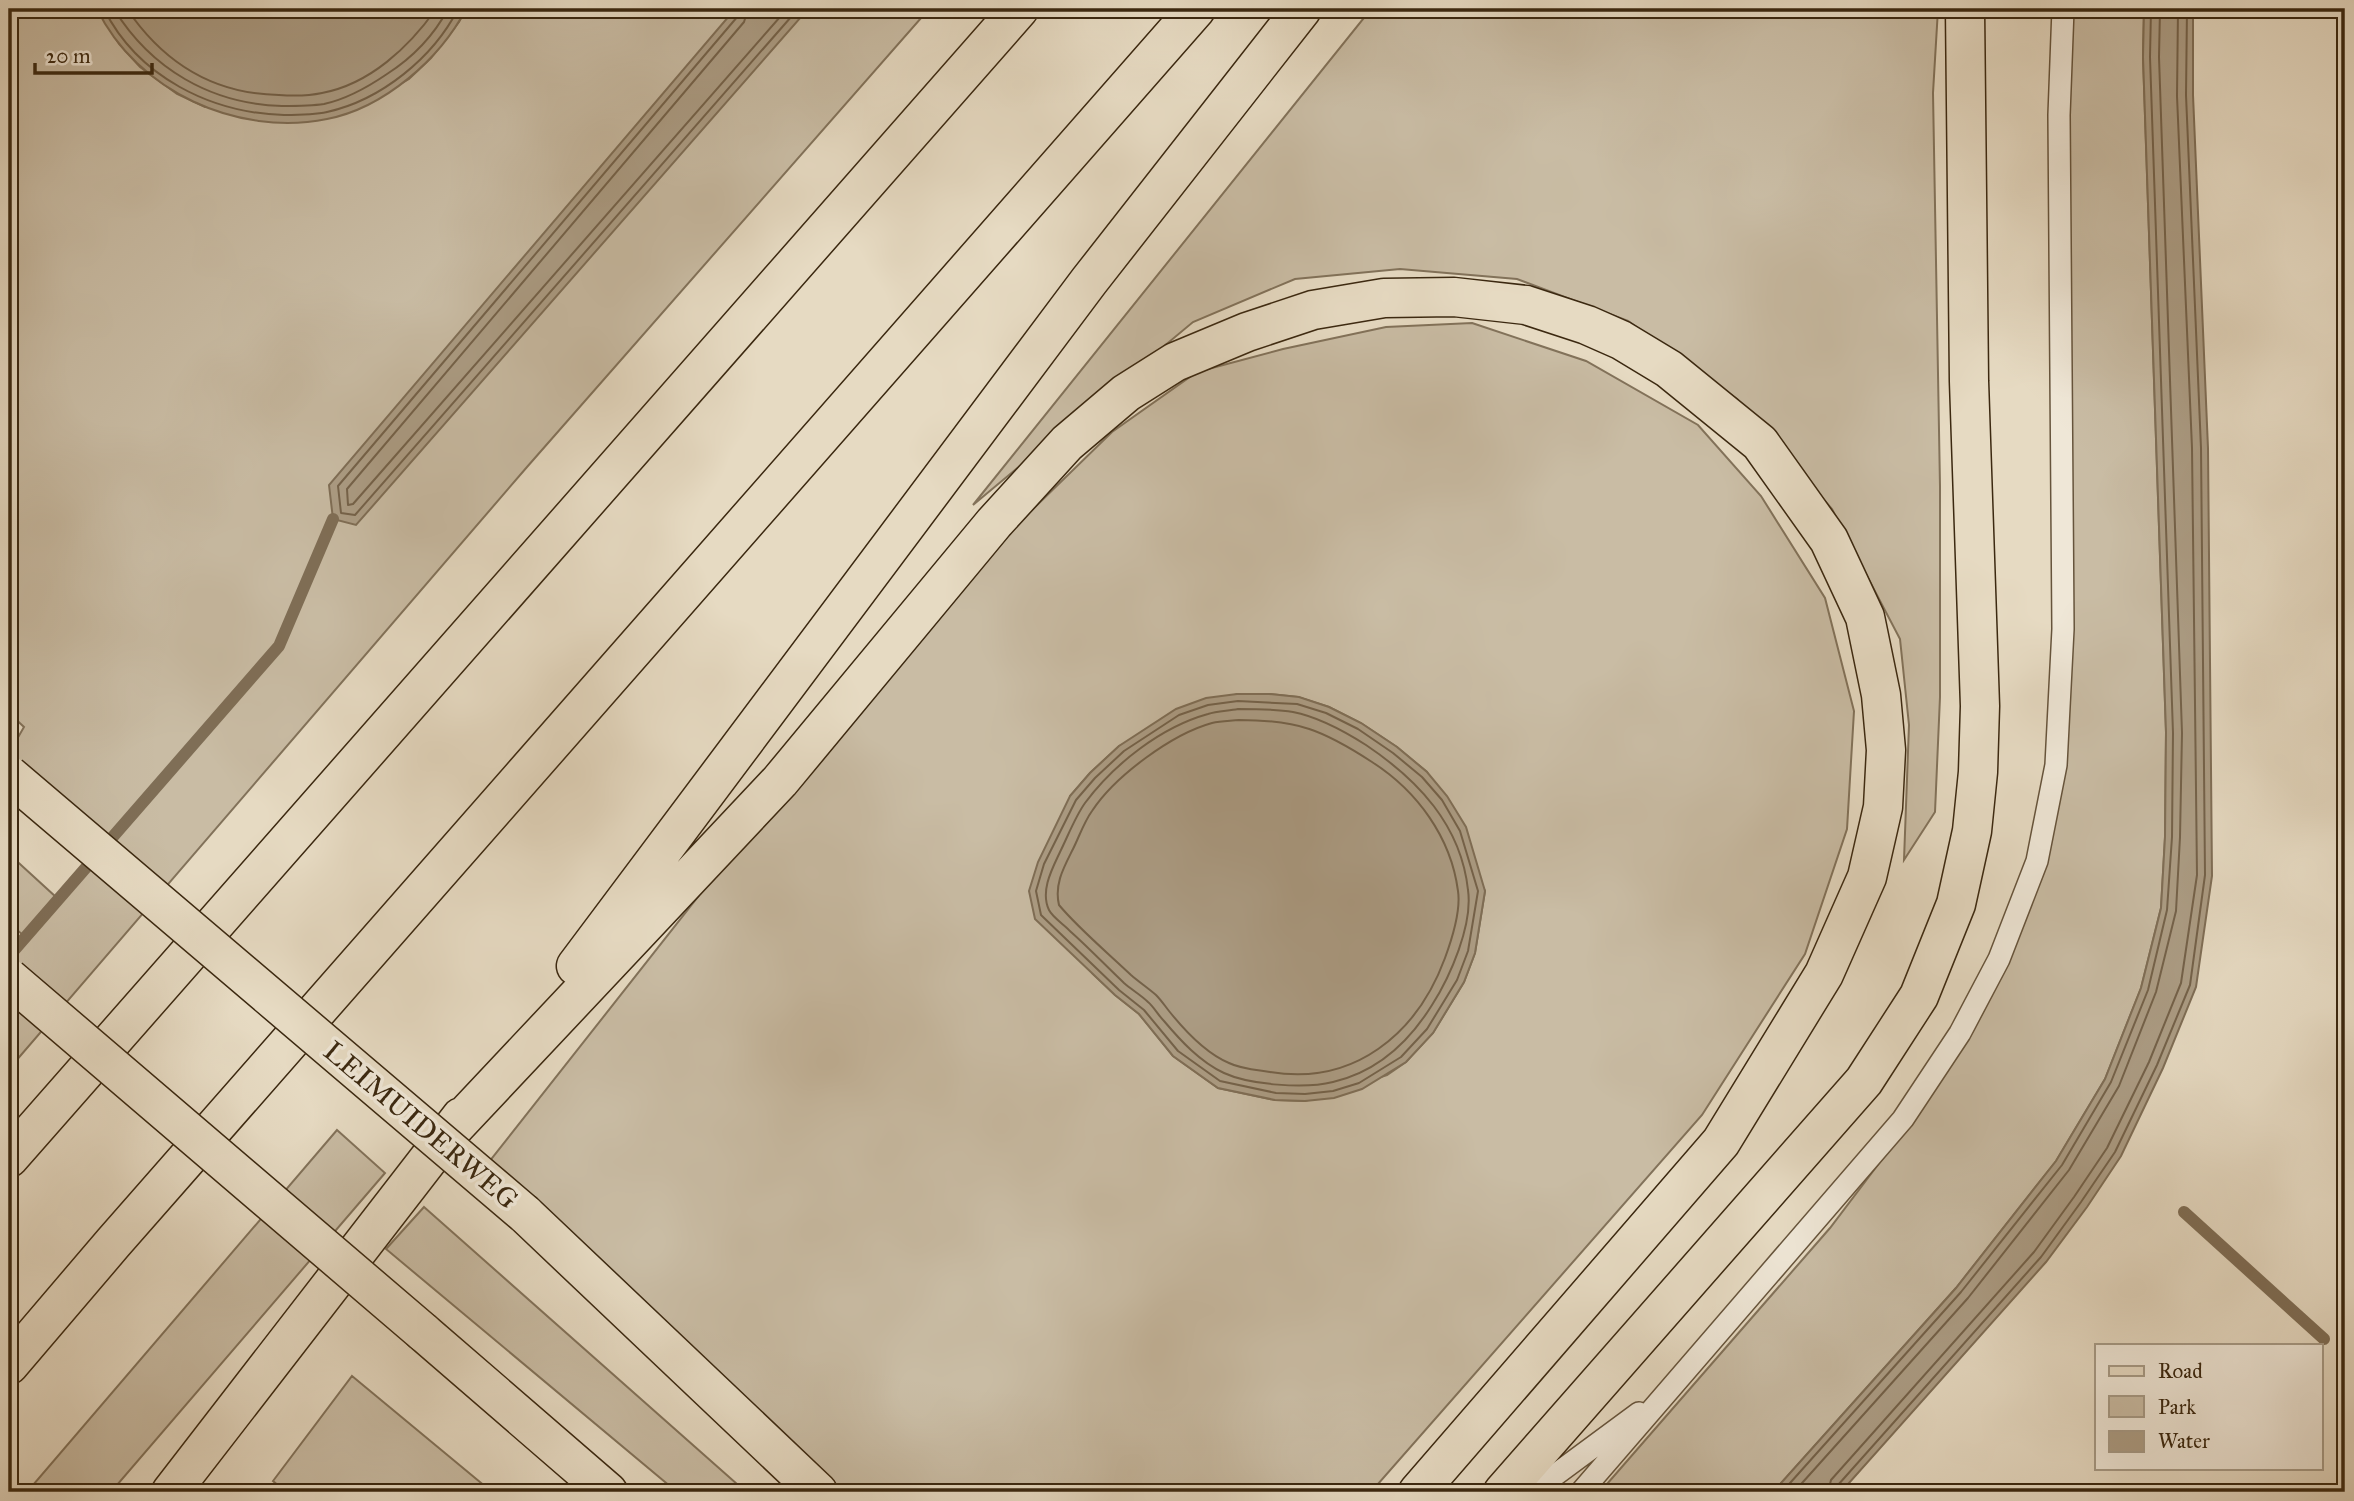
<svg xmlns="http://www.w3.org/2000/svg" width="2354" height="1501" viewBox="0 0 2354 1501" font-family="'IM FELL Great Primer',serif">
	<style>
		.green { fill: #c9bca4; stroke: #82725a; stroke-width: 2; fill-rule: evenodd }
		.water { fill: #ac9d85; stroke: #7f6e56; stroke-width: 2 }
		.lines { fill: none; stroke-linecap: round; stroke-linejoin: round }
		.shore { stroke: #74624a; stroke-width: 2 }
		.stream { stroke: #7f6e56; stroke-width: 12 }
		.lane-casing { stroke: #66543c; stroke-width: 24 }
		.primary-casing { stroke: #3b2810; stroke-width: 41 }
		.highway-casing { stroke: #3b2810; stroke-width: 41 }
		.lane { stroke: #efe7d7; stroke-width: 21 }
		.primary { stroke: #e6dac2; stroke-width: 38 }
		.highway { stroke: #e6dac2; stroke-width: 38 }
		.primary-bridge-casing { stroke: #3b2810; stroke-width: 41; stroke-linecap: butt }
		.primary-bridge { stroke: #e6dac2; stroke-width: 38 }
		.labels { text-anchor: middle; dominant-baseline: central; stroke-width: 7; stroke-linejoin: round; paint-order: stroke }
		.street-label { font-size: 28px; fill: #3b2810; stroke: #efe7d7 }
	</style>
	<rect width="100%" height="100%" fill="#e6dac2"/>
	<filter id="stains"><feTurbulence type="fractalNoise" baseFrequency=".00286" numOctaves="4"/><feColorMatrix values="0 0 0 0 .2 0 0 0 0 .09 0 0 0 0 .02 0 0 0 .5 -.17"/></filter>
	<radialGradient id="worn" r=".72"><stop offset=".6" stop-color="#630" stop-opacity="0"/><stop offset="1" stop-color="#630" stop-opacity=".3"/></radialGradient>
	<!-- green -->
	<path class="green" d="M9,9H97L119,44L140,67L177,94L205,107L355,110L409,79L431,58L459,22L466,9H929L527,467L9,1069V951L23,935L9,923V854L56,897L101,848L9,767V753L24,727L9,713Z
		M1371,9H1938L1933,93L1940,486V697L1935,812L1904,860L1909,725L1900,639L1832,509L1737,399L1628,321L1517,279L1400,269L1295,279L1193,322L973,505Z
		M2066,9H2144L2143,57L2166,732L2165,837L2161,908L2141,988L2105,1079L2056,1161L1956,1288L1773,1492H1600L1830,1228L1908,1125L1984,1010L2053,770Z
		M1472,323L1586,361L1698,425L1761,496L1825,598L1854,711L1847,829L1805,954L1702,1115L1371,1492H836L478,1176L753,827L991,550L1112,432L1197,372L1283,349L1386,327ZM1237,694H1269L1298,697L1329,707L1361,723L1397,747L1427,772L1485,891L1475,953L1464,982L1433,1033L1406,1062L1387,1075L1305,1101L1275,1100L1218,1088L1173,1056L1139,1014L1115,995L1092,973L1070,796L1090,773L1119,746Z
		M337,1130L385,1173L111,1492H27Z
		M424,1207L746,1492H677L386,1249Z
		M352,1376L492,1492H286L273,1481Z"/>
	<!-- water -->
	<path class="water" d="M97,9H466C440,59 384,108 327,119C237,137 137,91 97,9Z
		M735,9H808L356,525L333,519L329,485Z
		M2144,9H2193V95L2208,448L2212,876L2196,987L2163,1068L2121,1156L2087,1207L2046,1262L1841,1492H1773L1956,1288L2056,1161L2105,1079L2141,988L2161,908L2165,837L2166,732L2143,57Z
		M1237,694H1269L1299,697L1329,707L1361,723L1397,747L1427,772L1447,796L1466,827L1485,891L1475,953L1464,982L1433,1033L1406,1062L1362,1089L1334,1098L1305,1101L1275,1100L1218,1088L1173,1056L1139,1014L1115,995L1035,919L1029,891L1038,862L1070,796L1090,773L1119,746L1176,709L1206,698Z"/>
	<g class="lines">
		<!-- shore -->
		<path class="shore" d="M104,9C138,77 211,113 284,115C298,115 314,115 327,112C381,100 433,58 458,9
			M114,9C151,69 211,104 282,106C295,106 311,106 324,104C347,99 368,87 387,74C412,58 434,35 448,9
			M127,9C163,62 213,94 279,95C293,96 308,96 322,93C370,84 409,47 436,9
			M739,9L738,16L338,486L341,513L355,515L798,9
			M748,9L744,22L347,489L348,505L353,504L787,9
			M1238,701L1297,704L1326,713L1358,729L1393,753L1422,777L1442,800L1460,831L1478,891L1468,951L1457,980L1427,1029L1401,1057L1359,1083L1333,1091L1305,1094L1276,1093L1220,1081L1178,1051L1144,1010L1119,990L1041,915L1036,891L1044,864L1076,800L1095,778L1124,751L1179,715L1208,705Z
			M1238,709C1257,709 1275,709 1293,712C1319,717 1344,731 1366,745C1418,780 1461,825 1468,890C1473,925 1450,977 1432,1005C1409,1042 1376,1072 1333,1082C1305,1089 1250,1085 1224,1073C1200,1062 1180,1040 1164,1021C1158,1015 1154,1007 1148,1002C1141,995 1132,990 1124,983C1106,966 1089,948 1071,932C1065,925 1053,918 1049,910C1040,891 1052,869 1060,852C1068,836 1075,817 1085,803C1114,764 1161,727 1208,714C1217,711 1228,711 1238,709Z
			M1239,720C1298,720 1323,730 1372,762C1417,791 1451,837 1458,891C1461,911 1452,939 1445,958C1417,1034 1354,1086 1270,1072C1257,1070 1241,1069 1229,1063C1205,1053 1185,1031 1169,1011C1165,1006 1161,1000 1156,995C1148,988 1139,982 1131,975C1108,953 1079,929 1059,905C1054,884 1064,867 1073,849C1079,837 1084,822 1092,811C1115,776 1172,734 1212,723C1221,721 1230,721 1239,720Z
			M1782,1492L1961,1292L2062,1165L2111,1082L2148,990L2167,910L2172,837L2173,733L2150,57L2151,9
			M1794,1492L1968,1298L2069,1170L2119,1086L2156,992L2176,911L2180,837L2182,733L2159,57L2160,9
			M1828,1492L1831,1480L2034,1252L2074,1197L2107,1148L2149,1062L2181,983L2197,875L2192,448L2177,96L2178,9
			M1836,1492L1838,1485L2041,1257L2081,1202L2115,1152L2157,1065L2190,985L2205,875L2201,448L2186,95L2187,9"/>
		<!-- stream -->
		<path class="stream" d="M9,956L279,646L333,519
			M2184,1212L2324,1339"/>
		<!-- lane casing -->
		<g class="lane-casing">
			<path id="lane" d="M1532,1492L1639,1413
				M1581,1492L1903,1119L1960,1033L1999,959L2037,861L2056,765L2063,629L2059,115L2063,9"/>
		</g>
		<!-- primary casing -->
		<g class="primary-casing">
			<path id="primary" d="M525,1214L818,1492
				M423,1332L608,1492"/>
		</g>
		<!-- highway casing -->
		<g class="highway-casing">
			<path id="highway" d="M576,966L1089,281L1302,9
				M446,1136L780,781L994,523L1067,443L1126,393L1175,362L1247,332L1313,310L1384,298L1454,297L1526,305L1587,325L1621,340L1669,369L1760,443L1829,540L1865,617L1881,695L1886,750L1883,807L1867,877L1824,974L1721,1142L1418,1492
				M9,1158L1019,9
				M9,1365L113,1243L1196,9
				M171,1492L461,1117
				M1503,1492L1864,1081L1919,996L1956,904L1972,831L1978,772L1980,706L1969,381L1965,9"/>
		</g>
		<!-- lane -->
		<use href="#lane" class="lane"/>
		<!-- primary -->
		<use href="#primary" class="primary"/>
		<!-- highway -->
		<use href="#highway" class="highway"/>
		<!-- primary-bridge casing -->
		<g class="primary-bridge-casing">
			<path id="primary-bridge" d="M9,775L525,1214
				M9,978L423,1332"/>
		</g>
		<!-- primary-bridge -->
		<use href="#primary-bridge" class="primary-bridge"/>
	</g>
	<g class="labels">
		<!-- street labels -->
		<g class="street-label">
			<text transform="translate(421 1125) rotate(40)">LEIMUIDERWEG</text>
		</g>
	</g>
	<!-- margin -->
	<rect width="2354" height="1501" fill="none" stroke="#e6dac2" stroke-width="35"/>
	<rect x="10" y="10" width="2333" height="1480" fill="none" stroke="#3b2810" stroke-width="3.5"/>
	<rect x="18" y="18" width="2319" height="1466" fill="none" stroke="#3b2810" stroke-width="2"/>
	<!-- legend -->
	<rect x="2095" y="1344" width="228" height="126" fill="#efe7d7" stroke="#a79b87" stroke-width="2"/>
	<rect x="2109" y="1366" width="35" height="10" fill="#e6dac2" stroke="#a79b87" stroke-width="2"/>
	<text x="2158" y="1378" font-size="21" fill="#3b2810">Road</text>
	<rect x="2109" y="1396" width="35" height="21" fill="#c9bca4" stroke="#a79b87" stroke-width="2"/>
	<text x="2158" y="1414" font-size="21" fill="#3b2810">Park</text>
	<rect x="2109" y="1431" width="35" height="21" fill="#ac9d85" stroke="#a79b87" stroke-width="2"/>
	<text x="2158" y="1448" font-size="21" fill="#3b2810">Water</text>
	<!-- scale -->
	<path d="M35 63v10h117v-10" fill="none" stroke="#3b2810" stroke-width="3.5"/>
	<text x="46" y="63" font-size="21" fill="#3b2810" stroke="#efe7d7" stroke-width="5" paint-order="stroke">20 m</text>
	<rect width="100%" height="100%" filter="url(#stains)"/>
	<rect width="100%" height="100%" fill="url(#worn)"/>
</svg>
